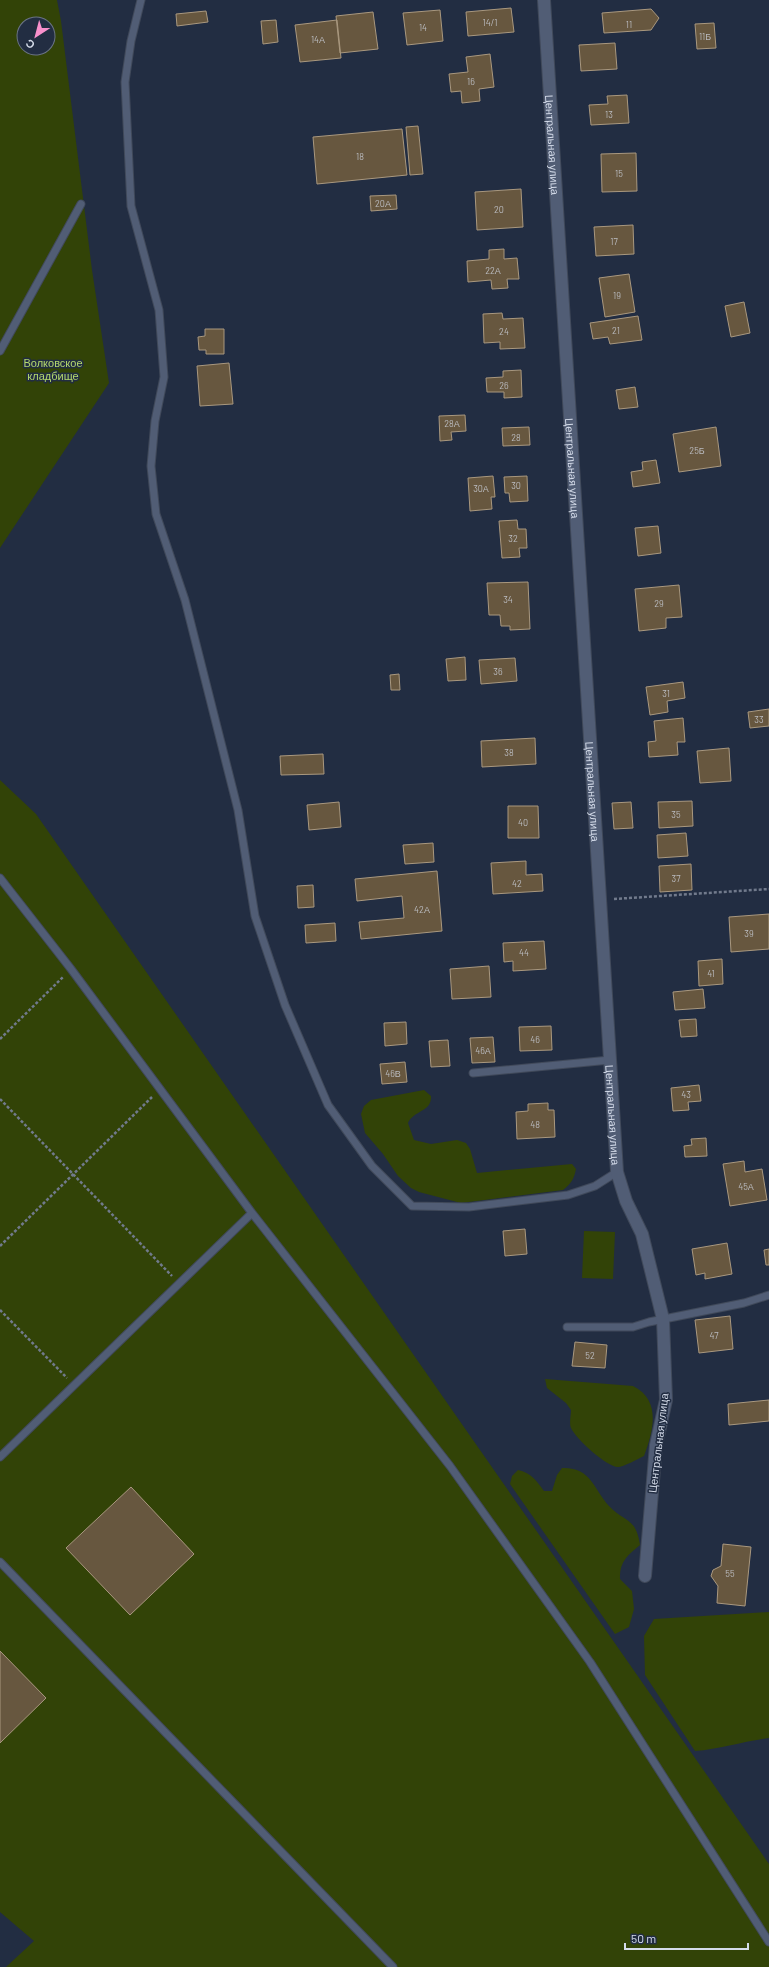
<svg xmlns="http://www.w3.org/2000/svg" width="769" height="1967" viewBox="0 0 769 1967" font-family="Barlow,sans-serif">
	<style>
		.green { fill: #324307; fill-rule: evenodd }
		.building { fill: #67573f; stroke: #a9987f }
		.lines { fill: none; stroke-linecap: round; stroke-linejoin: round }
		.lane-casing { stroke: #40495a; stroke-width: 9 }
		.street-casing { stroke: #40495a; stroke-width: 14 }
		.path { stroke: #717a8c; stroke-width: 2.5; stroke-dasharray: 3 2; stroke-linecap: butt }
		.lane { stroke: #515d75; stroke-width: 7 }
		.street { stroke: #515d75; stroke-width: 12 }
		.labels { text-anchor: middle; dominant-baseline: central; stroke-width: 3; stroke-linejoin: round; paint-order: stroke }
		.number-label { font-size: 9px; fill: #babbbf }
		.street-label { font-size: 11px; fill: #d5dcea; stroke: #222d42 }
		.park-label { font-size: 11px; fill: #b4d86c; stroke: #222d42 }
	</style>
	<rect width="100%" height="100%" fill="#222d42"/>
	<!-- green -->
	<path class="green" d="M0,0H57L61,21L92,270L109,383L0,548ZM24,24H48V48H24Z
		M0,780L36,814L769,1864V1967H6L34,1941L0,1912Z
		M424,1090L431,1096C432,1112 414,1110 408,1123L414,1140L431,1144L457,1140L466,1143L470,1149L477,1173L572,1164L576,1169C574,1179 571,1184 563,1190L461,1203L419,1192L411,1188L398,1176L383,1154L365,1133L361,1114L364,1106L371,1100Z
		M584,1231L615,1232L613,1279L582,1278Z
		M545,1379L633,1386C662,1400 653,1432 644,1456C638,1459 623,1467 618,1467C607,1467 576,1439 571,1428C569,1423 571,1415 571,1410L566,1403L547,1388Z
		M562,1468C591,1467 593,1488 609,1506C625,1523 636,1517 640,1545C628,1555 619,1562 620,1579L632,1591L634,1609L629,1627L615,1634L510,1484L512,1476L518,1470C531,1473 536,1480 544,1491H552L557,1475Z
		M769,1612V1738C744,1741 720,1749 695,1751L645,1675L644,1636L654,1619Z"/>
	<!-- building -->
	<path class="building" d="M511,8L514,32L468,36L466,12Z
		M651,9L659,18L651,30L604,33L602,13Z
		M440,10L443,41L407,45L403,13Z
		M206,11L208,22L177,26L176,14Z
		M373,12L378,49L340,53L336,16Z
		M276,20L278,42L263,44L261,21Z
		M337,20L341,58L300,62L295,25Z
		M714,23L716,48L697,49L695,24Z
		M615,43L617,69L581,71L579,45Z
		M490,54L494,87L479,89L480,101L462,103L461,91L451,92L449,74L468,72L466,57Z
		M627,95L629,123L591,125L589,105L608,104L607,96Z
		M418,126L423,174L410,175L406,127Z
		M402,129L407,175L317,184L313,137Z
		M636,153L637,191L602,192L601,154Z
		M521,189L523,227L477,230L475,192Z
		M396,195L397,209L371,211L370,196Z
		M633,225L634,254L596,256L594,227Z
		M504,249V259L517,258L519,279H507L508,288L492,289L491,280L468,282L467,261L489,259V250Z
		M629,274L635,312L605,317L599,278Z
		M744,302L750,333L731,337L725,306Z
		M502,313L503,319L523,318L525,348L500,349V342L484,343L483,314Z
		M638,316L642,340L610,344L608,337L593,339L590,323Z
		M205,329H224V354H206V350H199L198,337L205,336Z
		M229,363L233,404L200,406L197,366Z
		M521,370L522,397L504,398V392H487L486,378L503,377V371Z
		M635,387L638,407L619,409L616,390Z
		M465,415L466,431L451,432L452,440L440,441L439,416Z
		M529,427L530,445L503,446L502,428Z
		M716,427L721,466L679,472L673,434Z
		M656,460L660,483L633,487L631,472L643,470L642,462Z
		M493,476L495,497H491L492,509L470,511L468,478Z
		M527,476L528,501L510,502L509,493H505L504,477Z
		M517,520L518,529H526L527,548H519L520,557L502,558L499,521Z
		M658,526L661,553L638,556L635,528Z
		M528,582L530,629L510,630V626H501L500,615H489L487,583Z
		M679,585L682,617L666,618V628L639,631L635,589Z
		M465,657L466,680L448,681L446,659Z
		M515,658L517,681L481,684L479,660Z
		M399,674L400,690H391L390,675Z
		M683,682L685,698L667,701L668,712L650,715L646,687Z
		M769,709V726L750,728L748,712Z
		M683,718L685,742H677L678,755L649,757L648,742L656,741L654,721Z
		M535,738L536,764L482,767L481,741Z
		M729,748L731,781L700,783L697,751Z
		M323,754L324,774L281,775L280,756Z
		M692,801L693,826L659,828L658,802Z
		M339,802L341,827L309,830L307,805Z
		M631,802L633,828L614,829L612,803Z
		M508,806H538L539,838H508Z
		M686,833L688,856L658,858L657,835Z
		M433,843L434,862L405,864L403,845Z
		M526,861V875L542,874L543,891L493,894L491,863Z
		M691,864L692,890L660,892L659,866Z
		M437,871L442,931L361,939L359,922L404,918L402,896L357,901L355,879Z
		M313,885L314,907L298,908L297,886Z
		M769,914V949L731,952L729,917Z
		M335,923L336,941L306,943L305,925Z
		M544,941L546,969L513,971V961L504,962L503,943Z
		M722,959L723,984L699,986L698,961Z
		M489,966L491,997L452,999L450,969Z
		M703,989L705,1008L675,1010L673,992Z
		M696,1019L697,1036L681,1037L679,1020Z
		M406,1022L407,1044L385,1046L384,1023Z
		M551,1026L552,1050L520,1051L519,1027Z
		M493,1037L495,1062L472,1063L470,1038Z
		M448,1040L450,1066L431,1067L429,1041Z
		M405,1062L407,1082L382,1084L380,1064Z
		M699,1085L701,1101L688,1102L689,1110L673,1111L671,1088Z
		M548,1103V1110H554L555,1137L517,1139L516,1112L528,1111V1104Z
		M706,1138L707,1156L685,1157L684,1146L692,1145L691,1139Z
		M744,1161L745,1172L762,1169L767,1200L730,1206L723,1164Z
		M525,1229L527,1254L505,1256L503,1231Z
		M727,1243L732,1274L705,1279V1273L696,1275L692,1249Z
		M769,1249V1265H766L764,1250Z
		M730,1316L733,1349L699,1353L695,1320Z
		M575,1342L607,1345L605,1368L572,1366Z
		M769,1400V1421L729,1425L728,1404Z
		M131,1487L194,1554L130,1615L66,1548Z
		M723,1544L751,1547L745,1606L717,1603L718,1586L711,1576L713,1570L721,1566Z
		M0,1651L46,1698L0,1743Z"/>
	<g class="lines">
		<!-- lane casing -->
		<g class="lane-casing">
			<path id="lane" d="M141,0L131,41L125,82L131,206L159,310L164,377L155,421L151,466L156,514L185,600L238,810L255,916L285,1005L328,1105L372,1166L412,1206L469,1207L568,1195L595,1186L617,1172
				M0,351L81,204
				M0,878L71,969L252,1213L450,1466L590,1662L769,1942
				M473,1073L610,1060
				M567,1327H633L649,1322L744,1303L769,1295
				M0,1457L252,1213
				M0,1562L393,1967"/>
		</g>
		<!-- street casing -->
		<g class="street-casing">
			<g id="street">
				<path id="s1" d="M544,0L617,1172L626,1201L642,1234L663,1319L666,1400L656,1445L645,1576"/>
			</g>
		</g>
		<!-- path -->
		<path class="path" d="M614,899L769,889
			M0,1039L64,976
			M0,1099L172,1276
			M0,1246L152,1097
			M0,1310L67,1378"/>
		<!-- lane -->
		<use href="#lane" class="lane"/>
		<!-- street -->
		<use href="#street" class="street"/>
	</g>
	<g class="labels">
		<!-- number labels -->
		<g class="number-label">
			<text x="490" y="22">14/1</text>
			<text x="629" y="24">11</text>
			<text x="423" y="27">14</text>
			<text x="705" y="36">11Б</text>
			<text x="318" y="39">14А</text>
			<text x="471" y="81">16</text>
			<text x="609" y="114">13</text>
			<text x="360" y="156">18</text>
			<text x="619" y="173">15</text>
			<text x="383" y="203">20А</text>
			<text x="499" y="209">20</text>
			<text x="614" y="241">17</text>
			<text x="493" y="270">22А</text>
			<text x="617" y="295">19</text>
			<text x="616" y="330">21</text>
			<text x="504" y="331">24</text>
			<text x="504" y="385">26</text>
			<text x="452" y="423">28А</text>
			<text x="516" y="437">28</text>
			<text x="697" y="450">25Б</text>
			<text x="516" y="485">30</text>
			<text x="481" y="488">30А</text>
			<text x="513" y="538">32</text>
			<text x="508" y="599">34</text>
			<text x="659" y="603">29</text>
			<text x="498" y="671">36</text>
			<text x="666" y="693">31</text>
			<text x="759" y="719">33</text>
			<text x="509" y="752">38</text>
			<text x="676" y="814">35</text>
			<text x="523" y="822">40</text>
			<text x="676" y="878">37</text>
			<text x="517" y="883">42</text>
			<text x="422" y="909">42А</text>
			<text x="749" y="933">39</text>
			<text x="524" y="952">44</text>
			<text x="711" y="973">41</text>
			<text x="535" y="1039">46</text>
			<text x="483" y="1050">46А</text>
			<text x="393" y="1073">46В</text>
			<text x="686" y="1094">43</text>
			<text x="535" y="1124">48</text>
			<text x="746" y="1186">45А</text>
			<text x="714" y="1335">47</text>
			<text x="590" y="1355">52</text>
			<text x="730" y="1573">55</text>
		</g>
		<!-- street labels -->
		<g class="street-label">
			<text stroke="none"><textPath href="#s1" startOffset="145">Центральная улица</textPath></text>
			<text stroke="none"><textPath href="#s1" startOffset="469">Центральная улица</textPath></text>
			<text stroke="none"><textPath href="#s1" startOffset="793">Центральная улица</textPath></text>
			<text stroke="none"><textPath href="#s1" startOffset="1117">Центральная улица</textPath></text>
			<text transform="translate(658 1443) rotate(-83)">Центральная улица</text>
		</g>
		<!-- park labels -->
		<g class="park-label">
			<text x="53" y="362">Волковское<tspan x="53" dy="13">кладбище</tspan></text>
		</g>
	</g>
	<!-- north arrow -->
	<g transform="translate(36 36) rotate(216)"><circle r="19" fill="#222d42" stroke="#6a7385"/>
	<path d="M0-3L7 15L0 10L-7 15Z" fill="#f890cc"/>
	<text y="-6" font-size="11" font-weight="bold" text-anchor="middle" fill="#d5dcea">С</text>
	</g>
	<!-- scale -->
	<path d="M625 1943v6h123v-6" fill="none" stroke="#d5dcea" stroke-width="2"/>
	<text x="631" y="1943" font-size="12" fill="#d5dcea" stroke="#222d42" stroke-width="3" paint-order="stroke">50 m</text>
</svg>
